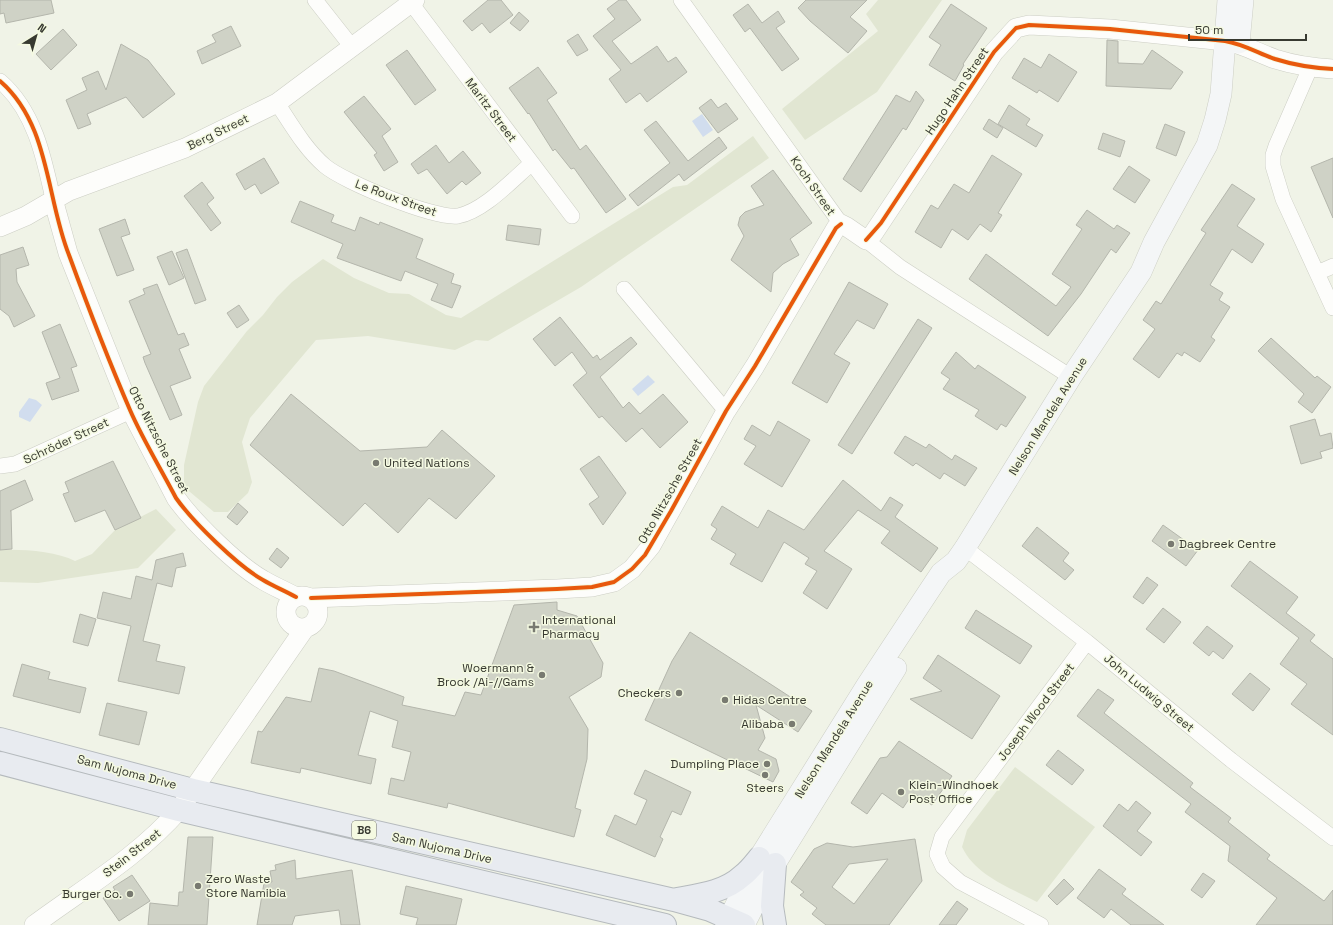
<svg xmlns="http://www.w3.org/2000/svg" width="1333" height="925" viewBox="0 0 1333 925" font-family="'Space Grotesk',sans-serif">
	<style>
		.green { fill: #e1e6d2 }
		.water { fill: #d1ddee }
		.building { fill: #cfd2c6; stroke: #b4b6ac; fill-rule: evenodd }
		.lines { fill: none; stroke-linecap: round; stroke-linejoin: round }
		.minor-casing { stroke: #cccec4; stroke-width: 16 }
		.tertiary-casing { stroke: #cccec4; stroke-width: 20 }
		.secondary-casing { stroke: #cccec4; stroke-width: 22 }
		.trunk-casing { stroke: #b5babd; stroke-width: 24 }
		.minor { stroke: #fdfdfb; stroke-width: 15 }
		.tertiary { stroke: #fdfdfb; stroke-width: 19 }
		.secondary { stroke: #f4f6f7; stroke-width: 21 }
		.trunk { stroke: #e8ebf0; stroke-width: 22 }
		.cycleway-casing { stroke: #f4f9e1; stroke-width: 6 }
		.cycleway { stroke: #e8590c; stroke-width: 4 }
		.poi-dot { fill: #787a70; stroke: #f4f9e1; stroke-width: 1.5 }
		.labels { text-anchor: middle; dominant-baseline: central; stroke-width: 3; stroke-linejoin: round; paint-order: stroke }
		.shield { fill: #f4f9e1; stroke: #707365; stroke-width: 1 }
		.shield-label { font-size: 11px; font-weight: bold; fill: #373930 }
		.street-label { font-size: 12px; fill: #373930; stroke: #f4f9e1 }
		.poi-label { font-size: 12px; fill: #373930; stroke: #f4f9e1; text-anchor: start }
	</style>
	<rect width="100%" height="100%" fill="#f0f3e7"/>
	<!-- green -->
	<path class="green" d="M878,0H942L877,92L805,140L782,109L878,31L866,14Z
		M753,136L769,158L581,287L488,341L476,340L455,350L368,336L316,340L250,418L242,442L252,482L248,493L228,512H214L184,487V465L198,402L204,386L247,331L263,315L277,297L292,282L323,259L354,278L389,293L409,294L446,315L461,318L673,187L687,185Z
		M156,509L176,530L138,568L38,583L0,582V550C22,549 56,551 75,561L92,554L115,530Z
		M1015,767L1095,827L1037,902C1009,887 976,876 962,847L967,830Z"/>
	<!-- water -->
	<path class="water" d="M702,114L713,130L703,137L692,121Z
		M648,375L655,382L638,396L632,389Z
		M29,398L36,400L42,405L30,422L19,417V412Z"/>
	<!-- building -->
	<path class="building" d="M0,0H51L54,13L6,23L4,13L0,14Z
		M488,0H501L513,15L490,33L482,23L472,31L463,21Z
		M619,0H626L641,20L612,41L631,64L657,46L668,62L676,57L687,72L647,102L640,93L626,103L609,79L621,70L593,36L615,19L607,9Z
		M806,0H867L850,17L867,31L848,53L810,21L798,8Z
		M748,4L762,23L778,11L785,22L776,28L799,59L782,71L750,28L745,32L733,15Z
		M951,4L987,28L963,64L964,65L955,81L929,65L941,45L929,37Z
		M519,12L529,21L520,31L510,23Z
		M231,26L241,46L202,64L197,51L216,42L212,35Z
		M63,29L77,45L51,70L36,54Z
		M578,34L588,50L577,56L567,41Z
		M1107,40L1118,41V63L1143,64L1152,50L1183,72L1171,89L1106,86Z
		M121,44L148,60L175,94L143,118L126,97L87,114L91,124L78,129L66,100L87,90L82,78L98,71L106,90Z
		M407,50L436,90L415,105L386,65Z
		M1049,54L1077,72L1058,102L1039,90L1037,93L1012,78L1024,58L1041,68Z
		M538,67L557,93L547,100L580,150L586,145L626,199L606,213L574,168L571,169L555,149L553,151L529,113L528,114L509,88Z
		M916,91L924,100L906,130L903,128L861,192L843,179L896,95L910,102Z
		M364,96L391,129L382,136L398,162L384,171L374,155L377,153L344,112Z
		M711,99L718,108L726,103L738,119L718,133L699,108Z
		M1009,105L1030,119L1026,125L1043,135L1036,147L998,124Z
		M989,119L1003,128L997,138L983,129Z
		M656,121L688,161L719,137L727,148L684,181L679,174L638,206L629,195L670,163L644,130Z
		M1165,124L1185,132L1176,156L1156,148Z
		M1103,133L1125,141L1120,157L1098,149Z
		M436,145L449,163L463,151L481,173L466,185L462,181L447,194L427,169L418,174L411,164Z
		M992,155L1022,174L998,213L1002,215L991,232L980,224L968,240L952,229L941,248L915,232L931,205L938,209L954,184L969,193Z
		M264,158L279,183L261,194L255,184L245,190L236,174Z
		M1333,158V218L1311,167Z
		M1129,166L1150,180L1135,203L1113,189Z
		M773,170L812,223L790,239L799,255L783,264L773,273L771,292L731,260L744,236L738,225L740,217L745,212L764,205L751,186Z
		M202,182L214,198L207,204L221,223L211,231L184,196Z
		M1232,184L1255,199L1237,226L1264,244L1252,263L1232,249L1210,285L1223,293L1219,300L1230,307L1211,337L1215,340L1200,362L1184,352L1182,356L1177,353L1159,378L1133,359L1155,329L1143,320L1156,301L1161,304L1206,233L1201,230Z
		M300,201L334,215L331,222L355,231L360,217L379,225L380,222L423,239L416,258L454,274L451,283L461,286L452,308L431,300L438,284L405,271L401,281L337,258L343,244L291,222Z
		M1087,210L1114,229L1117,225L1130,233L1116,253L1111,249L1081,294L1048,336L969,279L986,254L1056,306L1071,287L1052,274L1082,229L1076,225Z
		M125,219L130,234L121,237L134,270L117,276L99,229Z
		M508,225L541,229L539,245L506,240Z
		M23,247L29,265L16,269L17,282L35,316L14,327L9,316L0,309V255Z
		M187,249L206,300L195,304L176,253Z
		M172,251L184,278L169,285L157,257Z
		M849,282L888,304L874,329L857,320L834,354L850,363L827,403L792,383Z
		M157,284L178,335L184,333L189,345L179,349L191,378L170,386L182,415L170,420L145,363L143,357L151,354L129,301L145,294L143,289Z
		M239,305L249,320L237,328L227,313Z
		M560,317L593,358L597,355L600,360L631,337L637,344L600,377L623,408L629,402L640,414L663,394L688,422L660,448L642,428L626,442L602,416L599,418L573,385L587,373L572,352L555,366L533,339Z
		M918,319L932,328L852,454L838,445Z
		M60,324L77,366L71,368L79,391L52,400L46,383L60,378L42,332Z
		M1271,338L1315,378L1317,376L1331,387L1312,413L1298,402L1304,394L1258,351Z
		M956,352L975,369L978,365L1026,397L1006,427L1001,424L997,430L975,416L979,410L943,389L950,379L941,373Z
		M291,394L360,451L427,447L442,430L495,476L456,519L429,498L398,533L365,503L343,526L250,445Z
		M1315,419L1320,436L1331,433L1333,448L1320,452L1322,458L1301,464L1290,426Z
		M778,421L810,440L782,487L744,464L756,446L744,439L752,425L770,436Z
		M905,436L926,448L929,444L952,460L955,455L977,468L965,486L944,473L940,479L916,463L913,466L894,453Z
		M599,456L626,493L603,525L589,504L599,497L580,469Z
		M113,461L141,518L115,530L105,510L75,522L63,494L69,492L65,482Z
		M25,480L33,500L10,511H11L12,549L0,550V491Z
		M843,480L881,511L890,497L903,505L895,517L938,548L921,572L881,543L890,531L858,510L824,551L852,569L827,609L803,593L817,571L805,564L809,558L784,542L762,582L730,564L736,554L711,539L717,529L711,525L722,506L758,528L768,510L804,530Z
		M238,503L248,512L237,525L227,517Z
		M1163,525L1198,550L1186,566L1152,541Z
		M1037,527L1069,553L1063,561L1074,570L1065,580L1022,546Z
		M277,548L289,558L281,568L269,559Z
		M183,553L186,566L176,568L172,587L157,583L143,641L160,645L156,661L185,667L179,694L118,681L131,626L97,618L103,592L131,599L136,576L152,580L156,560Z
		M1250,561L1298,597L1286,613L1315,635L1310,641L1333,659V735L1291,704L1307,684L1280,664L1299,638L1231,586Z
		M1147,577L1158,585L1143,604L1133,597Z
		M557,602V610L577,616L603,663L601,677L569,697L588,729L587,759L575,808L581,810L574,837L448,803L447,808L388,794L391,778L404,781L411,752L392,747L398,721L370,711L358,755L376,759L371,784L301,768L300,773L251,763L258,731L262,732L286,697L311,702L319,668L334,671L404,697L402,705L455,716L465,692L481,695L514,605Z
		M1163,608L1181,622L1164,643L1146,629Z
		M976,610L1032,646L1020,664L965,628Z
		M80,614L96,619L88,646L73,642Z
		M1207,626L1233,646L1223,659L1213,651L1209,656L1193,643Z
		M690,632L812,711L798,732L756,705L765,738L758,750L776,759L779,771L773,782L645,720L672,661Z
		M938,655L1000,696L972,739L910,699L942,691L923,678Z
		M22,664L50,672L48,679L86,688L80,713L13,696Z
		M1250,673L1270,689L1253,711L1232,694Z
		M1098,689L1114,700L1104,713L1193,783L1190,787L1231,818L1228,822L1270,855L1267,859L1324,901L1333,890V925H1256L1277,898L1228,861L1230,846L1185,812L1191,804L1077,716Z
		M107,703L147,712L139,745L99,735Z
		M899,741L952,776L932,805L913,793L903,808L882,793L867,814L851,803L880,758L887,757Z
		M1058,750L1084,770L1072,785L1046,765Z
		M645,770L691,792L681,815L672,811L660,837L663,839L655,857L606,835L615,815L636,825L647,800L634,794Z
		M1136,801L1151,813L1137,831L1152,842L1141,856L1103,826L1119,804L1128,811Z
		M188,837H213L207,925H148L150,903L178,906L179,892H183Z
		M915,839L922,881L889,925H826L812,914L817,908L800,895L804,892L791,882L814,849L827,843L853,847ZM888,859L854,904L832,887L849,864Z
		M295,860L296,879L352,870L360,925H341L339,910L295,916L292,925H257L264,883L272,882L270,871L276,870L275,865Z
		M1099,869L1126,889L1122,894L1164,925H1131L1111,909L1104,918L1077,898Z
		M1203,873L1215,881L1202,898L1191,890Z
		M132,875L150,901L119,921L103,898L115,890L113,887Z
		M1064,879L1074,889L1057,905L1048,896Z
		M406,886L462,899L456,925H416L418,918L400,914Z
		M957,901L968,909L956,925H939Z"/>
	<g class="lines">
		<!-- minor casing -->
		<g class="minor-casing">
			<path id="minor" d="M315,0L352,47
				M681,0L841,224
				M411,3L572,216
				M1310,68L1276,146L1273,155V166L1283,199L1333,308
				M0,81C34,110 44,157 53,199
				M277,103C291,124 305,149 325,166C344,182 434,219 458,216C484,211 512,180 532,163
				M866,240L900,267L1071,377
				M1317,273L1333,266
				M624,289L726,411
				M0,466L15,464L131,411
				M965,548L1087,642L1231,760L1333,838
				M1041,925L960,882L943,867L937,854L942,837L1087,642"/>
		</g>
		<!-- tertiary casing -->
		<g class="tertiary-casing">
			<path id="tertiary" d="M53,199L68,253L131,411L176,498C193,522 238,566 263,580C273,586 285,591 296,597
				M0,227L26,216L69,191L185,148L277,103L415,0
				M286 612a16 16 0 1 1 32 0a16 16 0 1 1-32 0Z
				M311,598L557,589L592,587L614,582L632,569L651,546L726,411L755,366L836,228L841,224L847,227L866,240L873,234L994,52L1016,28L1029,25L1110,29L1225,41C1243,44 1258,53 1275,59C1294,65 1313,68 1333,69
				M34,925C84,888 138,857 179,810L305,628"/>
		</g>
		<!-- secondary casing -->
		<g class="secondary-casing">
			<path id="secondary" d="M1239,43L1243,0
				M726,925L759,858L867,685L929,591L941,573L956,561L965,548L1071,377L1141,272L1154,242L1207,145L1215,120L1221,94L1228,0
				M744,925L775,864L896,668"/>
		</g>
		<!-- trunk casing -->
		<g class="trunk-casing">
			<path id="trunk" d="M0,739L193,790L674,900L710,910L744,925
				M0,763L179,810L665,925
				M775,864L772,906L775,925
				M677,899C699,895 725,892 742,876C749,871 754,864 759,858"/>
		</g>
		<!-- minor -->
		<use href="#minor" class="minor"/>
		<!-- tertiary -->
		<use href="#tertiary" class="tertiary"/>
		<!-- secondary -->
		<use href="#secondary" class="secondary"/>
		<!-- trunk -->
		<use href="#trunk" class="trunk"/>
		<!-- cycleway casing -->
		<g class="cycleway-casing">
			<path id="cycleway" d="M0,81C50,124 46,198 69,255C88,307 108,359 130,410C143,440 161,469 176,498C193,522 238,566 263,580C273,586 285,591 296,597
				M866,240L881,223L994,52L1016,28L1029,25L1110,29L1225,41C1243,44 1258,53 1275,59C1294,65 1313,68 1333,69
				M311,598L557,589L592,587L614,582L632,569L645,555L671,511L726,411L755,366L836,228L841,224"/>
		</g>
		<!-- cycleway -->
		<use href="#cycleway" class="cycleway"/>
	</g>
	<!-- markers -->
	<g class="poi-dot">
		<circle cx="376" cy="463" r="4"/>
		<circle cx="1171" cy="544" r="4"/>
		<path d="M532 621h4v4h4v4h-4v4h-4v-4h-4v-4h4z"/>
		<circle cx="542" cy="675" r="4"/>
		<circle cx="679" cy="693" r="4"/>
		<circle cx="725" cy="700" r="4"/>
		<circle cx="792" cy="724" r="4"/>
		<circle cx="767" cy="764" r="4"/>
		<circle cx="765" cy="775" r="4"/>
		<circle cx="901" cy="792" r="4"/>
		<circle cx="198" cy="886" r="4"/>
		<circle cx="130" cy="894" r="4"/>
	</g>
	<g class="labels">
		<!-- shield labels -->
		<rect class="shield" x="352" y="821" width="24" height="18" rx="3"/>
		<g class="shield-label">
			<text x="364" y="830">B6</text>
		</g>
		<!-- street labels -->
		<g class="street-label">
			<text transform="translate(957 91) rotate(-56)">Hugo Hahn Street</text>
			<text transform="translate(491 110) rotate(53)">Maritz Street</text>
			<text transform="translate(218 132) rotate(-26)">Berg Street</text>
			<text transform="translate(813 186) rotate(55)">Koch Street</text>
			<text transform="translate(396 198) rotate(20)">Le Roux Street</text>
			<text transform="translate(1048 416) rotate(-58)">Nelson Mandela Avenue</text>
			<text transform="translate(159 440) rotate(63)">Otto Nitzsche Street</text>
			<text transform="translate(66 441) rotate(-25)">Schröder Street</text>
			<text transform="translate(670 491) rotate(-61)">Otto Nitzsche Street</text>
			<text transform="translate(1149 693) rotate(40)">John Ludwig Street</text>
			<text transform="translate(1036 712) rotate(-53)">Joseph Wood Street</text>
			<text transform="translate(834 739) rotate(-58)">Nelson Mandela Avenue</text>
			<text transform="translate(127 772) rotate(15)">Sam Nujoma Drive</text>
			<text transform="translate(442 848) rotate(13)">Sam Nujoma Drive</text>
			<text transform="translate(132 853) rotate(-38)">Stein Street</text>
		</g>
		<!-- poi labels -->
		<g class="poi-label">
			<text x="384" y="463">United Nations</text>
			<text x="1179" y="544">Dagbreek Centre</text>
			<text x="542" y="620">International<tspan x="542" dy="14">Pharmacy</tspan></text>
			<text x="534" y="668" text-anchor="end">Woermann &amp;<tspan x="534" dy="14">Brock /Ai-//Gams</tspan></text>
			<text x="671" y="693" text-anchor="end">Checkers</text>
			<text x="733" y="700">Hidas Centre</text>
			<text x="784" y="724" text-anchor="end">Alibaba</text>
			<text x="759" y="764" text-anchor="end">Dumpling Place</text>
			<text x="909" y="785">Klein-Windhoek<tspan x="909" dy="14">Post Office</tspan></text>
			<text x="765" y="788" text-anchor="middle">Steers</text>
			<text x="206" y="879">Zero Waste<tspan x="206" dy="14">Store Namibia</tspan></text>
			<text x="122" y="894" text-anchor="end">Burger Co.</text>
		</g>
	</g>
	<!-- north arrow -->
	<g transform="translate(36 36) rotate(37)" stroke="#f4f9e1" stroke-width="3" paint-order="stroke">
	<path d="M0-3L7 15L0 10L-7 15Z" fill="#373930"/>
	<text y="-6" font-size="11" font-weight="bold" text-anchor="middle" fill="#373930">N</text>
	</g>
	<!-- scale -->
	<path d="M1189 34v6h117v-6" fill="none" stroke="#373930" stroke-width="2"/>
	<text x="1195" y="34" font-size="12" fill="#373930" stroke="#f4f9e1" stroke-width="3" paint-order="stroke">50 m</text>
</svg>
